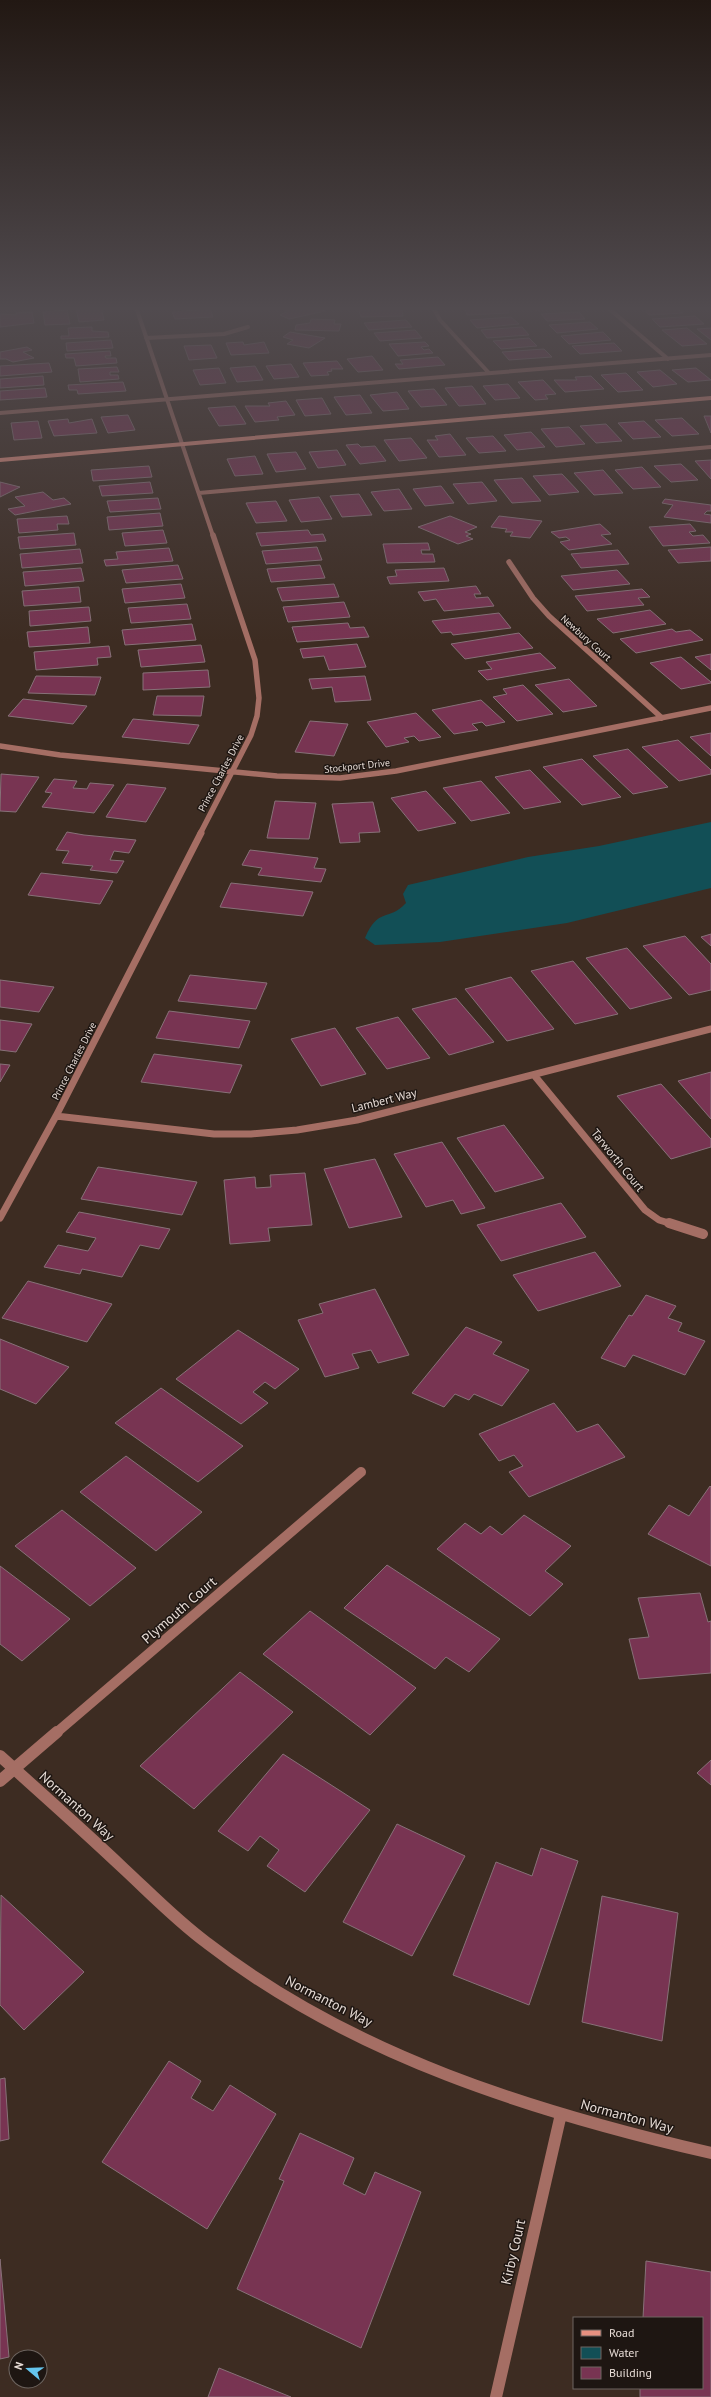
<svg xmlns="http://www.w3.org/2000/svg" width="711" height="2397" viewBox="0 0 711 2397" font-family="'PT Sans',sans-serif">
	<style>
		.water { fill: #124f56 }
		.building { fill: #783452; stroke: #877178 }
		.lines { fill: none; stroke-linecap: round; stroke-linejoin: round }
		.street-far4 { stroke: #a56e64; stroke-width: 4 }
		.street-far3 { stroke: #a56e64; stroke-width: 5.5 }
		.street-far2 { stroke: #a56e64; stroke-width: 7 }
		.street-far1 { stroke: #a56e64; stroke-width: 10 }
		.street { stroke: #a56e64; stroke-width: 12 }
		.secondary { stroke: #e79080; stroke-width: 4 }
		.labels { text-anchor: middle; dominant-baseline: central; stroke-width: 3; stroke-linejoin: round; paint-order: stroke }
		.far-street-label { font-size: 10px; fill: #e7dcd6; stroke: #1e1612 }
		.street-label { font-size: 12px; fill: #e7dcd6; stroke: #1e1612 }
		.near-street-label { font-size: 14px; fill: #e7dcd6; stroke: #1e1612 }
	</style>
	<rect width="100%" height="100%" fill="#3d2c22"/>
	<!-- water -->
	<path class="water" d="M711,822V888L567,923L440,942L375,945L365,938C378,907 388,922 406,903L403,894L408,885L528,857L599,846Z"/>
	<!-- building -->
	<path class="building" d="M101,307L104,320L79,322L76,309Z
		M254,307H270L268,310L252,308Z
		M288,307H315L325,311L289,319L280,315L288,311L281,308Z
		M464,307H506L509,313L467,315Z
		M534,307H576L577,309L535,310Z
		M638,307H675L683,313L649,315L645,311H651L648,309L641,310Z
		M210,309L213,317L175,319L172,312Z
		M402,309L403,316L361,317L359,310Z
		M67,310L70,324L45,325L43,312Z
		M32,312L34,323L0,327V314L17,315L16,313Z
		M579,312L585,319L547,321L541,314Z
		M695,316L704,324L660,327L652,319Z
		M511,317L519,324L477,328L470,320Z
		M311,319L335,320L334,324H341L339,331L295,330L296,325L310,323Z
		M406,320L412,327L369,330L364,323Z
		M590,322L598,329L557,333L549,325Z
		M92,327V331L108,332L109,337L61,339V336H69L68,328Z
		M522,327L529,335L487,338L481,330Z
		M687,328L707,344L682,346L662,330Z
		M711,328V340L697,329Z
		M415,330L422,338L380,341L374,333Z
		M290,332L325,338L309,348L287,344L293,340L283,337Z
		M603,332L611,340L569,344L561,336Z
		M529,338L537,346L501,349L493,341Z
		M111,340L113,348L67,351L66,343Z
		M243,342L244,345L264,342L269,353L231,355L226,343Z
		M425,342L429,346L421,347L424,350L429,349L433,353L398,356L389,344Z
		M614,343L622,351L580,354L572,346Z
		M211,345L217,358L189,360L184,346Z
		M27,347L32,350L23,352L34,358L13,362L6,359H0V352Z
		M544,349L552,357L509,360L502,352Z
		M110,351L111,356H105L106,358H116L117,363L76,366L74,358H66L65,354Z
		M372,356L383,370L358,372L347,359Z
		M438,357L445,365L399,369L395,364H403L400,360Z
		M337,361L343,369H331L332,371L327,372L329,375L311,376L303,363Z
		M49,363L52,372L0,376V366Z
		M291,364L299,377L274,379L266,366Z
		M255,366L263,380L237,382L230,368Z
		M117,367L119,372H110V375H118L119,379L80,382L78,369Z
		M219,368L226,383L200,385L193,370Z
		M696,368L711,380L688,382L672,370Z
		M660,370L677,384L653,387L637,372Z
		M626,373L643,390L618,392L601,375Z
		M43,376L44,385L0,388V379Z
		M591,376L604,389L565,392L554,380H577L575,377Z
		M543,380L556,394L545,395L548,399L535,400L518,382Z
		M123,382L126,391L78,394L77,390H69L68,385Z
		M508,384L520,398L495,400L483,386Z
		M472,386L486,404L459,406L445,388Z
		M45,388L47,397L0,400V391Z
		M434,389L447,405L421,407L408,391Z
		M397,392L409,409L383,411L370,395Z
		M360,395L372,413L346,415L334,397Z
		M322,398L331,414L305,416L296,400Z
		M286,401L295,415L277,417L279,420L255,422L245,406H270L268,403Z
		M235,406L246,424L219,426L208,408Z
		M128,415L135,430L108,433L101,417Z
		M704,416H711V433Z
		M682,418L699,434L672,436L655,420Z
		M68,419L69,423L92,419L97,433L54,436L48,421Z
		M38,421L42,438L14,440L11,423Z
		M644,421L661,437L633,439L618,423Z
		M606,424L622,441L596,443L580,426Z
		M569,427L585,444L556,447L541,429Z
		M531,432L545,447L517,450L504,435Z
		M450,434L466,455L439,457L427,440H438L435,436Z
		M493,436L506,451L479,453L466,438Z
		M411,438L427,458L399,461L384,440Z
		M358,444L361,447L375,446L386,461L360,464L346,445Z
		M337,450L346,465L318,468L309,452Z
		M296,452L306,469L276,472L267,454Z
		M255,456L263,474L235,476L227,459Z
		M711,460V479L695,461Z
		M681,464L698,480L671,482L654,466Z
		M149,466L152,477L93,481L91,470Z
		M642,467L661,487L633,489L615,470Z
		M603,470L623,493L594,495L574,473Z
		M562,474L579,492L549,495L533,476Z
		M522,478L541,501L512,503L494,480Z
		M0,482L20,487L0,497Z
		M150,482L153,493L102,496L99,486Z
		M482,482L497,501L468,504L453,484Z
		M441,486L454,503L425,506L413,489Z
		M399,489L412,509L384,511L371,492Z
		M43,492L53,500L64,498L71,504L15,515L8,509L25,506L15,497Z
		M359,494L372,515L342,517L330,496Z
		M319,497L332,519L301,522L289,500Z
		M158,498L161,509L110,512L107,501Z
		M665,499L711,505V511H707L704,514L711,515V523L664,517L673,505L662,503Z
		M276,501L287,521L256,523L246,503Z
		M160,513L163,526L109,530L107,517Z
		M67,516L69,524H57L58,530L19,533L17,519Z
		M450,516L477,527L465,532L471,534L466,536L473,539L458,544L418,527Z
		M499,516L542,521L530,538L510,536L513,532H505L507,529L491,527Z
		M600,524L611,534L601,535L612,544L569,550L560,542L570,540L566,537L559,538L551,532Z
		M690,524L696,531L689,532L693,536L703,535L710,543L663,546L649,527Z
		M163,530L167,543L125,546L122,533Z
		M308,530L311,535L323,534L326,541L261,546L256,533Z
		M74,533L76,545L20,549L18,537Z
		M428,543L430,550H421L422,554H433L435,562L387,563L383,544Z
		M317,547L322,560L266,564L262,551Z
		M711,547V561L678,563L668,550Z
		M169,548L173,561L106,566L104,560L118,559L116,552Z
		M80,549L83,563L22,568L20,554Z
		M618,550L629,564L581,568L571,554Z
		M178,565L183,579L126,583L122,570Z
		M320,565L325,578L271,582L267,569Z
		M81,568L84,581L25,586L23,572Z
		M444,568L449,581L390,584L387,577L397,576L395,570Z
		M617,570L630,584L573,590L561,576Z
		M181,584L185,598L125,603L122,589Z
		M334,584L339,597L282,601L277,588Z
		M476,586L481,594H474L476,598L488,597L494,606L444,611L436,599L424,601L418,592Z
		M79,587L81,602L24,606L22,591Z
		M642,589L650,597L638,598L644,605L587,611L575,596Z
		M344,602L350,617L288,622L283,607Z
		M187,604L191,619L131,623L128,608Z
		M89,607L91,621L30,626L29,611Z
		M650,610L666,624L613,633L597,619Z
		M499,613L511,628L453,635L451,632L441,633L432,621Z
		M348,623L350,628L364,627L369,637L297,642L292,627Z
		M192,624L196,640L125,645L122,630Z
		M88,627L90,643L29,647L27,632Z
		M672,629L676,632L690,630L703,640L636,653L620,639Z
		M519,633L533,648L465,659L451,644Z
		M357,644L366,667L329,670L324,656L303,658L300,649Z
		M201,645L205,662L141,667L138,650Z
		M109,646L111,657L97,658L98,665L36,670L34,652Z
		M540,653L556,668L487,680L478,671L492,669L486,662Z
		M711,654V670L695,657Z
		M681,657L711,682V683L681,689L650,663Z
		M208,670L210,687L143,690V673Z
		M36,676L101,677L95,695L28,693Z
		M365,676L371,700L335,702L332,687L312,689L309,679Z
		M569,679L597,706L563,712L535,685Z
		M523,685L553,714L517,721L493,697L507,694L503,689Z
		M157,696H204L201,716L153,715Z
		M23,699L87,706L73,724L8,716Z
		M481,700L505,722L486,726L482,722L472,724L478,730L454,734L432,710Z
		M416,713L441,737L419,741L414,736L404,738L409,742L386,747L367,722Z
		M133,719L199,725L189,744L122,737Z
		M310,721L348,724L334,756L295,752Z
		M711,733V756L690,737Z
		M678,740L711,770V774L679,781L642,747Z
		M628,749L668,787L633,794L593,756Z
		M582,759L621,797L582,805L543,767Z
		M530,770L561,802L524,809L495,777Z
		M1,774L39,777L16,812L0,811Z
		M54,779L77,781L73,788L87,789L90,783L114,785L94,813L42,807L52,793L45,792Z
		M481,781L510,813L471,821L443,788Z
		M127,784L166,788L146,822L106,817Z
		M426,791L456,823L418,831L391,798Z
		M275,801L316,803L309,839L267,838Z
		M373,802L380,832L359,833L360,842L340,843L332,804Z
		M67,832L84,835L136,840L129,853L114,851L110,860L124,861L117,873L90,870L93,866L62,863L69,851L56,850Z
		M250,850L318,858L314,868L326,869L321,882L258,875L262,868L242,865Z
		M41,873L113,881L100,904L28,895Z
		M231,883L313,892L303,916L220,907Z
		M711,934V946L701,937Z
		M685,936L711,964V990L689,995L643,946Z
		M627,948L672,998L630,1009L586,958Z
		M573,961L618,1014L575,1024L531,971Z
		M190,975L267,983L256,1009L178,1001Z
		M511,977L554,1029L507,1041L465,989Z
		M0,980L54,987L39,1012L0,1007Z
		M456,998L494,1042L449,1055L412,1009Z
		M169,1011L250,1021L239,1048L156,1038Z
		M398,1017L430,1058L387,1069L356,1028Z
		M0,1020L32,1024L16,1052L0,1050Z
		M335,1028L366,1074L321,1086L291,1039Z
		M154,1054L242,1065L230,1093L141,1082Z
		M0,1064L10,1065L0,1082Z
		M711,1072V1119L678,1081Z
		M661,1084L711,1139V1147L671,1159L617,1096Z
		M504,1125L544,1178L495,1192L457,1138Z
		M442,1142L485,1208L461,1214L453,1200L426,1207L394,1154Z
		M375,1159L402,1217L349,1228L324,1169Z
		M98,1167L197,1182L182,1215L81,1199Z
		M305,1173L312,1225L268,1228L270,1241L230,1244L224,1180L255,1177L256,1188L271,1187L270,1175Z
		M561,1203L586,1237L501,1261L477,1225Z
		M79,1212L170,1229L159,1249L140,1245L122,1277L82,1269L80,1274L44,1267L58,1245L88,1251L96,1238L66,1232Z
		M595,1252L621,1286L538,1311L513,1275Z
		M28,1281L112,1304L87,1342L2,1318Z
		M375,1289L409,1355L378,1363L371,1350L352,1354L359,1368L325,1377L298,1320L323,1313L319,1304Z
		M646,1295L676,1306L668,1318L682,1323L678,1331L705,1341L685,1375L633,1355L625,1367L601,1358L629,1315L632,1316Z
		M466,1327L502,1342L493,1354L529,1370L502,1406L474,1394L469,1400L455,1394L444,1407L412,1393Z
		M238,1330L299,1369L275,1389L265,1382L253,1392L268,1403L241,1424L176,1379Z
		M0,1339L69,1367L36,1404L0,1389Z
		M161,1388L243,1446L198,1482L115,1423Z
		M554,1403L577,1432L598,1424L625,1457L529,1497L509,1472L523,1466L514,1455L499,1461L479,1434Z
		M126,1456L202,1512L156,1551L80,1492Z
		M710,1486L711,1487V1566L648,1534L669,1505L689,1516Z
		M62,1510L136,1568L90,1606L15,1546Z
		M524,1515L571,1546L545,1571L563,1584L530,1616L437,1549L465,1523L481,1534L490,1526L502,1535Z
		M387,1565L500,1639L469,1672L446,1657L435,1669L344,1608Z
		M0,1566L70,1619L22,1661L0,1644Z
		M700,1593L708,1622L711,1621V1673L639,1679L629,1639L649,1637L638,1598Z
		M310,1611L416,1688L370,1735L263,1654Z
		M240,1672L293,1712L194,1809L140,1766Z
		M283,1754L370,1810L305,1892L267,1866L279,1850L260,1836L248,1851L218,1831Z
		M711,1760V1785L697,1773Z
		M397,1824L465,1856L412,1956L343,1922Z
		M541,1848L578,1861L529,2005L453,1975L496,1862L532,1876Z
		M1,1895L84,1972L24,2030L0,2005Z
		M602,1896L678,1913L662,2041L582,2022Z
		M169,2061L201,2081L191,2098L213,2111L230,2085L276,2114L207,2229L102,2162Z
		M5,2078L9,2139L0,2141V2079Z
		M300,2133L354,2158L343,2184L365,2195L375,2172L421,2192L361,2348L237,2289L284,2181L279,2179Z
		M0,2259L9,2357L0,2359Z
		M646,2261L711,2272V2397H640V2388H702V2318H643Z
		M219,2368L291,2397H208Z"/>
	<g class="lines">
		<!-- street-far4 -->
		<path class="street-far4" d="M136,307L213,536
			M433,307L440,320L489,373
			M607,307L668,359
			M146,338L224,334L248,327
			M0,413L711,355
			M199,493L711,447"/>
		<!-- street-far3 -->
		<path class="street-far3" d="M509,562L533,598L549,616L662,718
			M0,746L60,755L277,776L340,778L396,771L711,708
			M200,834L251,735L257,716L259,698L255,660L213,535"/>
		<!-- street-far2 -->
		<path class="street-far2" d="M534,1075L645,1210L659,1220L672,1224
			M56,1116L214,1134H251L297,1130L357,1120L711,1029
			M0,1218L56,1116L201,833"/>
		<!-- street-far1 -->
		<path class="street-far1" d="M669,1223L703,1234
			M56,1733L361,1472"/>
		<!-- street -->
		<path class="street" d="M0,1756C41,1793 83,1830 123,1868C151,1894 177,1921 207,1943C353,2056 534,2112 711,2153
			M0,1781L57,1732
			M496,2397L561,2114"/>
		<!-- secondary -->
		<path class="secondary" d="M0,460L711,398"/>
	</g>
	<!-- sky -->
	<linearGradient id="sky" x2="0" y2="1"><stop stop-color="#221813"/><stop offset="0.48" stop-color="#514b4f"/><stop offset="1" stop-color="#514b4f" stop-opacity="0"/></linearGradient>
	<rect width="711" height="642" fill="url(#sky)"/>
	<g class="labels">
		<!-- far-street labels -->
		<g class="far-street-label">
			<text transform="translate(586 638) rotate(42)">Newbury Court</text>
			<text transform="translate(357 766) rotate(-6)">Stockport Drive</text>
			<text transform="translate(221 773) rotate(-62)">Prince Charles Drive</text>
			<text transform="translate(74 1061) rotate(-63)">Prince Charles Drive</text>
		</g>
		<!-- street labels -->
		<g class="street-label">
			<text transform="translate(384 1100) rotate(-14)">Lambert Way</text>
			<text transform="translate(618 1160) rotate(51)">Tarworth Court</text>
		</g>
		<!-- near-street labels -->
		<g class="near-street-label">
			<text transform="translate(179 1610) rotate(-41)">Plymouth Court</text>
			<text transform="translate(77 1806) rotate(42)">Normanton Way</text>
			<text transform="translate(329 2001) rotate(27)">Normanton Way</text>
			<text transform="translate(627 2116) rotate(15)">Normanton Way</text>
			<text transform="translate(513 2252) rotate(-77)">Kirby Court</text>
		</g>
	</g>
	<!-- legend -->
	<rect x="573" y="2317" width="130" height="72" fill="#1e1612" stroke="#6e6560"/>
	<rect x="581" y="2330" width="20" height="6" fill="#e79080" stroke="#6e6560"/>
	<text x="609" y="2337" font-size="12" fill="#e7dcd6">Road</text>
	<rect x="581" y="2347" width="20" height="12" fill="#124f56" stroke="#6e6560"/>
	<text x="609" y="2357" font-size="12" fill="#e7dcd6">Water</text>
	<rect x="581" y="2367" width="20" height="12" fill="#783452" stroke="#6e6560"/>
	<text x="609" y="2377" font-size="12" fill="#e7dcd6">Building</text>
	<!-- north arrow -->
	<g transform="translate(28 2369) rotate(289)"><circle r="19" fill="#1e1612" stroke="#6e6560"/>
	<path d="M0-3L7 15L0 10L-7 15Z" fill="#65c5ee"/>
	<text y="-6" font-size="11" font-weight="bold" text-anchor="middle" fill="#e7dcd6">N</text>
	</g>
</svg>
